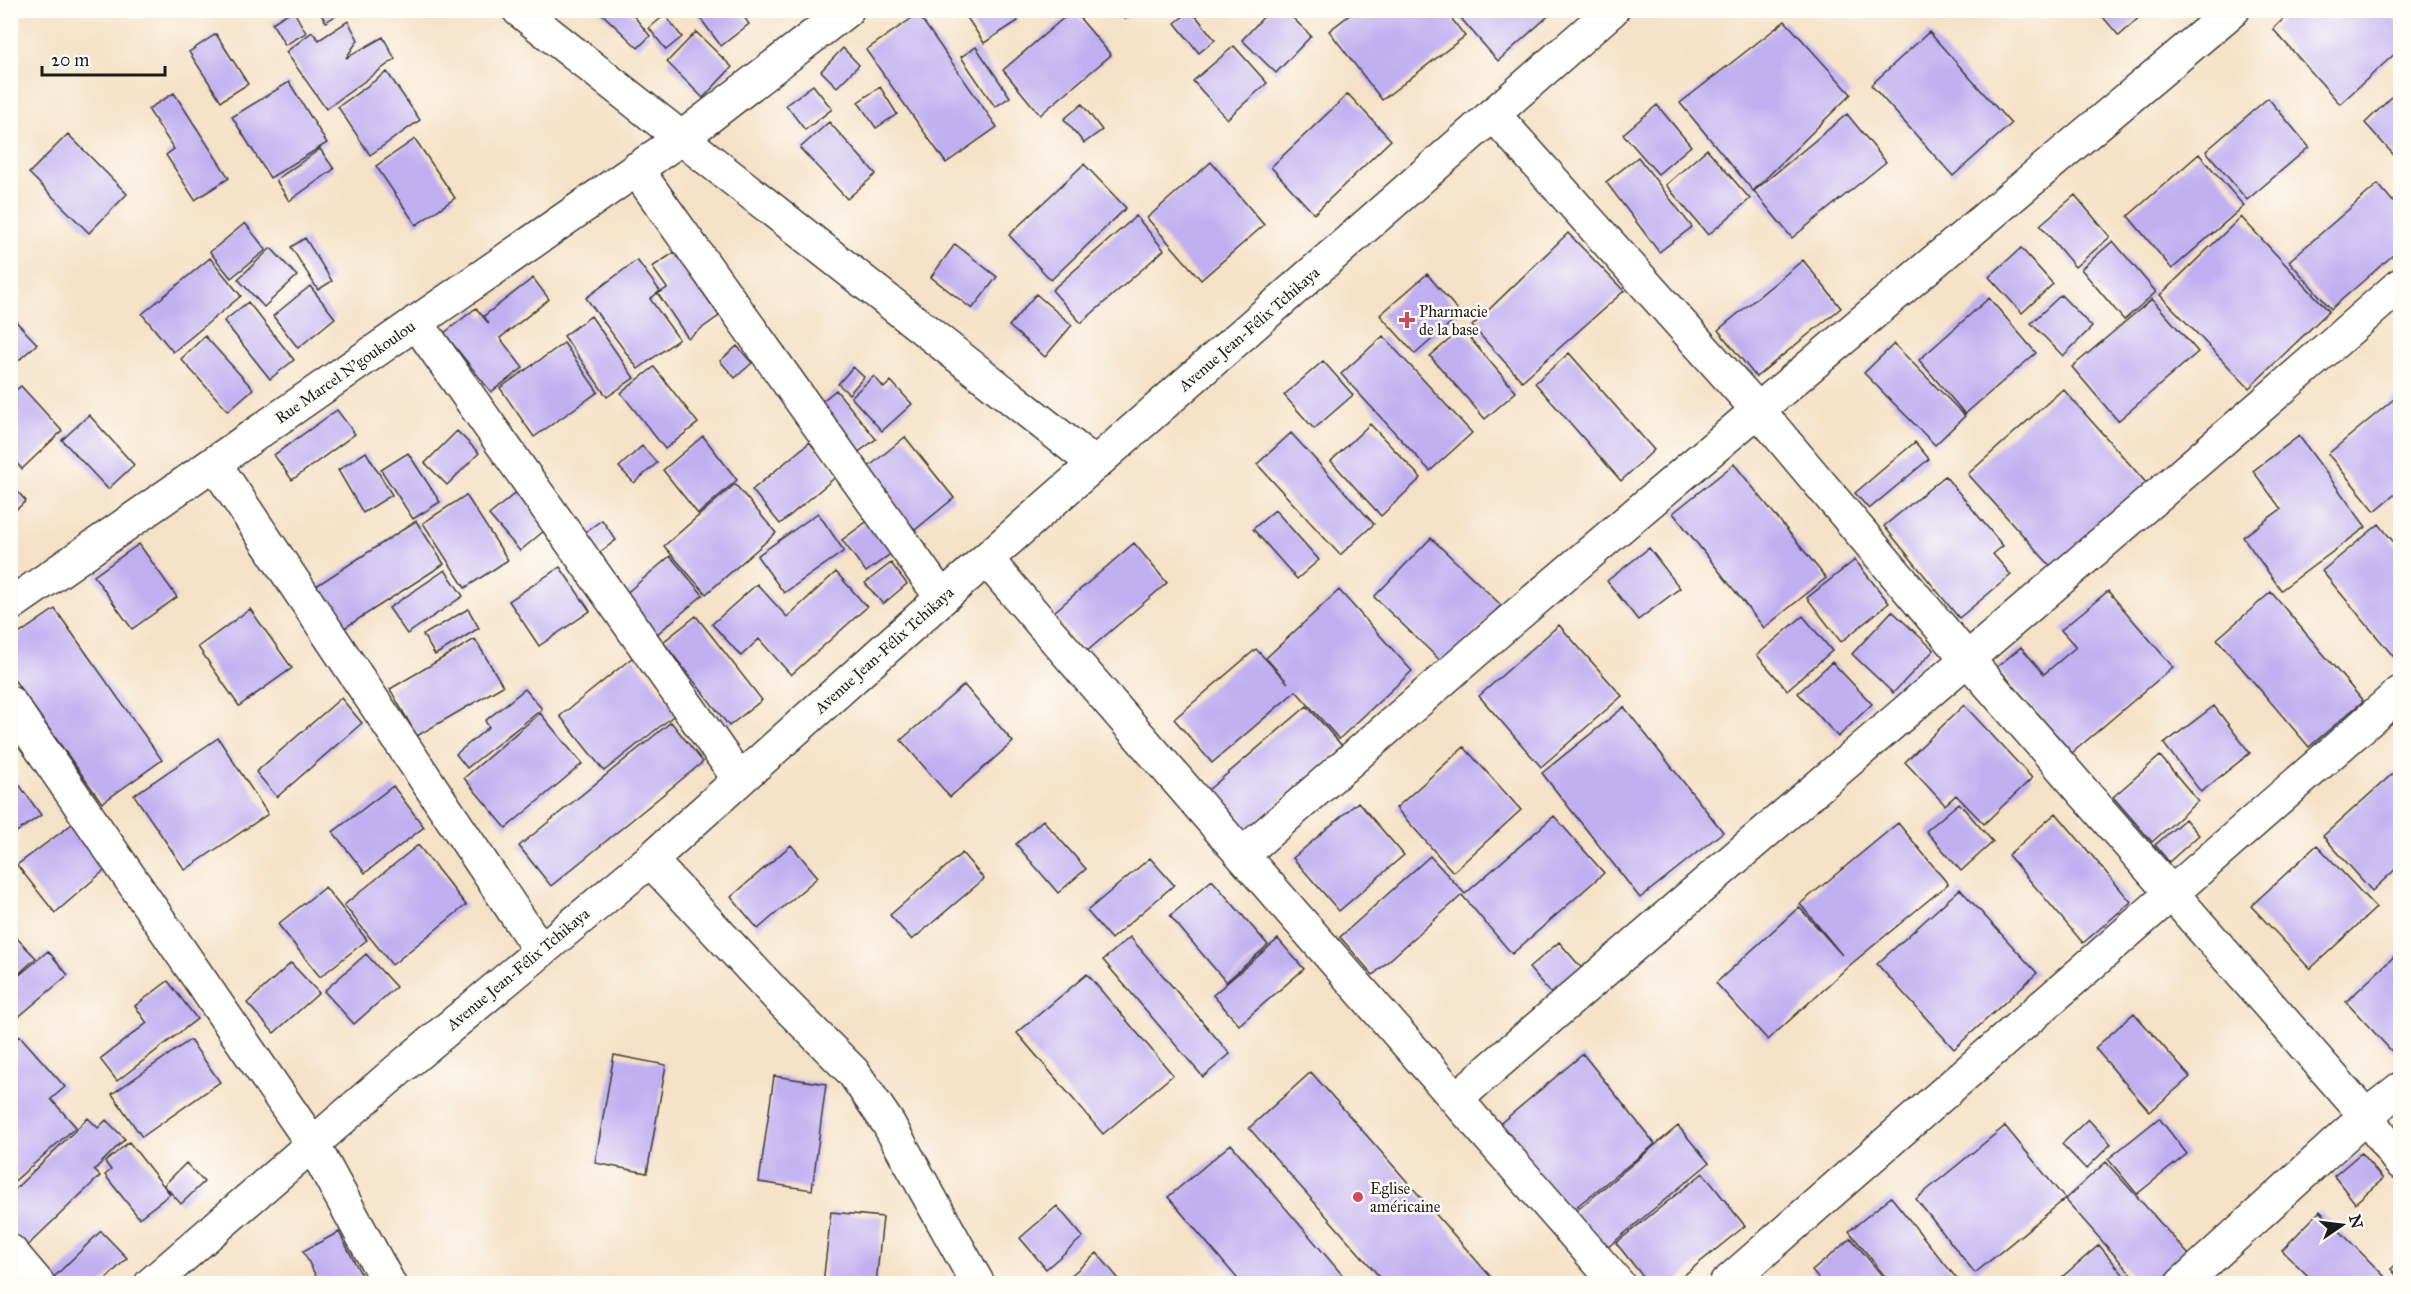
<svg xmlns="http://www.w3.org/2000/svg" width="2411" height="1294" viewBox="0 0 2411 1294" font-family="'IM FELL Great Primer',serif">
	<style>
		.building { fill: #c0aef0 }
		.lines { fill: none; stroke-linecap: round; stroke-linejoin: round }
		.street-casing { stroke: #3d3a36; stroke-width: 36 }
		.secondary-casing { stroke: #3d3a36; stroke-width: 36 }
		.street { stroke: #fff; stroke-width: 33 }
		.secondary { stroke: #fff; stroke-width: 33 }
		.poi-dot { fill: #d1495b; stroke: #fdfcf7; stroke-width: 2 }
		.labels { text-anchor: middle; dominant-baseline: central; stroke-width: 5; stroke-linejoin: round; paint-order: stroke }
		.poi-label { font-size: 16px; fill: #1c1c1c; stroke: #fdfcf7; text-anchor: start }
		.street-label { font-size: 16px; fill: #1c1c1c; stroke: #fdfcf7 }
	</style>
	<rect width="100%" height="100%" fill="#fdfcf7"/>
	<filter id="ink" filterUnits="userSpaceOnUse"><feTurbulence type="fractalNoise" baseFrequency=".0167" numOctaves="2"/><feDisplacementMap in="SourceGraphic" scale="12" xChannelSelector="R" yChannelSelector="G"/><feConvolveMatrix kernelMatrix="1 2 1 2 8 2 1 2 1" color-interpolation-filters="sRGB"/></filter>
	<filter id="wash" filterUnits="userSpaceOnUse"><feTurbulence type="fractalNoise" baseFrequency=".008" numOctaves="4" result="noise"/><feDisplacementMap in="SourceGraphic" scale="24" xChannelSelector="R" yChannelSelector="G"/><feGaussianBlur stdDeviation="1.35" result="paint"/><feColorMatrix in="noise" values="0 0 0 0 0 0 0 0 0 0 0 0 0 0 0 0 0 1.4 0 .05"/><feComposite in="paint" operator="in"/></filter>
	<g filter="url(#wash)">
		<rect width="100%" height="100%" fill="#f5e1c6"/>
		<g id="blocks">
			<!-- building -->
			<path class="building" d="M293,10L306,33L285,45L272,23Z
				M318,10H344L326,22Z
				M598,10H629L650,36L638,48Z
				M694,10H739L749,24L721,46Z
				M747,10H761L752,17Z
				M962,10H1012L1018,21L984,43Z
				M1073,10L1111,55L1040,115L1003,70Z
				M1118,10H1136L1125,19Z
				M1191,10L1215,40L1199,53L1175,23Z
				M1270,10H1285L1311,36L1276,73L1242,40Z
				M1356,10H1445L1465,36L1382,100L1329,31Z
				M1463,10H1555L1498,61L1458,15Z
				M2097,10H2147L2119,36Z
				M2293,10H2387L2400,25V49L2340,104L2273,29Z
				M918,14L997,127L946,163L866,50Z
				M665,15L682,37L666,50L649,28Z
				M348,21L358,40L346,58L383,37L395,59L326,109L286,52L312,32L319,40Z
				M1785,21L1851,94L1753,191L1680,103Z
				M696,32L732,67L703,98L667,62Z
				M1929,32L2011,124L1953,176L1871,85Z
				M216,34L248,84L221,101L189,52Z
				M1234,46L1267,83L1227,119L1193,81Z
				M976,47L1010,97L995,107L961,57Z
				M843,48L859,65L837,87L821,71Z
				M387,72L420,120L370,155L338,107Z
				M289,82L327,143L270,178L232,117Z
				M813,85L832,109L805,130L786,105Z
				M880,87L897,114L876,128L858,102Z
				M2400,89V162L2365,123Z
				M174,93L229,178L195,200L166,155L174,149L148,109Z
				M1348,94L1391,140L1314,214L1271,167Z
				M2268,98L2309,147L2247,200L2206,151Z
				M1082,104L1102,130L1084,143L1064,119Z
				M1657,105L1691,146L1658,174L1623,134Z
				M1847,114L1886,162L1792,238L1754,191Z
				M829,122L876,174L847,199L800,148Z
				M68,134L127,194L89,233L29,173Z
				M415,139L455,198L416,225L376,166Z
				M320,149L334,169L289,201L276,180Z
				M1707,149L1750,199L1708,235L1666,185Z
				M2199,154L2244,206L2172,269L2128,216Z
				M1638,157L1692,227L1659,252L1606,182Z
				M1211,162L1264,225L1201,280L1147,218Z
				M1084,164L1126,208L1051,280L1009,235Z
				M2378,184L2400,210V249L2331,309L2289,261Z
				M2075,195L2110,237L2075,267L2040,225Z
				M1136,216L1164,250L1081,323L1052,290Z
				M2241,217L2329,311L2249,388L2160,295Z
				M245,223L266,250L231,278L210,252Z
				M1568,233L1624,291L1522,381L1472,326Z
				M305,238L332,281L318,290L291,247Z
				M2113,241L2156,292L2124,320L2081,269Z
				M955,244L997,277L972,309L931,277Z
				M271,248L297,276L264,307L238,279Z
				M2021,248L2053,284L2022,313L1989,277Z
				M675,252L719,316L688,338L658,294L667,288L652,267Z
				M210,258L241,296L173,352L142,314Z
				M637,260L660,291L650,299L679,339L638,369L586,298Z
				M1803,260L1841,308L1756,377L1718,330Z
				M1427,274L1461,314L1415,354L1380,315Z
				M533,278L549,299L500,338L523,368L491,392L444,333L476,308L489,324L484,316Z
				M310,286L335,318L298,348L273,316Z
				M1036,294L1072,325L1045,357L1009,326Z
				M2061,295L2092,327L2063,356L2031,323Z
				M1989,298L2036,353L1965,414L1919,360Z
				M2152,299L2198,352L2118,421L2072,367Z
				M248,302L294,360L270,379L224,321Z
				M10,315L37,344L10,368Z
				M591,316L634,378L607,397L564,336Z
				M1462,329L1516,392L1485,419L1430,356Z
				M205,336L253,389L228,411L181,359Z
				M1383,336L1472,433L1430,471L1341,374Z
				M564,343L598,392L534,437L500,388Z
				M1894,344L1965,416L1935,445L1864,373Z
				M2400,344V358L2394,350Z
				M737,346L752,363L735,378L720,361Z
				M1569,353L1654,450L1621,481L1535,383Z
				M1323,361L1353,395L1314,429L1284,395Z
				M654,367L698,423L665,449L621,393Z
				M853,367L864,377L849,394L838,384Z
				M874,376L884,388L891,381L912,404L882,431L851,397Z
				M21,386L62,431L22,469L10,456V395Z
				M2063,389L2149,486L2055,571L1968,474Z
				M836,390L876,439L853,456L815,407Z
				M2400,394V490L2375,511L2328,454Z
				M337,410L355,434L292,480L274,455Z
				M89,415L134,465L108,489L62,440Z
				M1370,424L1421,478L1381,516L1331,461Z
				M457,431L479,453L447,485L425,463Z
				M1291,433L1374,524L1340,555L1257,464Z
				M703,436L737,480L698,514L663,470Z
				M2299,436L2366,527L2281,590L2243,537L2281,509L2253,471Z
				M905,437L954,498L915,530L866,469Z
				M810,442L838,475L780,524L752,490Z
				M1915,442L1929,459L1869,509L1855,493Z
				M642,446L657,463L634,483L619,467Z
				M366,452L392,495L363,513L338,470Z
				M408,453L440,502L413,519L381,470Z
				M1734,464L1826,578L1764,628L1673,513Z
				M1945,476L2003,546L1993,554L2011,575L1959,618L1884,526Z
				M10,483L26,501L10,515Z
				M735,484L776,533L706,594L664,546Z
				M520,489L551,525L520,551L489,515Z
				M466,495L508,560L465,588L423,523Z
				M1275,510L1319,560L1297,579L1253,529Z
				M818,513L844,551L784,593L757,556Z
				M602,520L616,540L596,555L581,535Z
				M869,520L893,552L866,572L842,540Z
				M416,521L444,564L340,631L313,588Z
				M2379,524L2400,550V659L2398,662L2322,571Z
				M1431,538L1501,605L1445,665L1374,597Z
				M1134,543L1167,583L1086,652L1053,613Z
				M139,544L177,597L132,629L94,576Z
				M1649,548L1680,588L1638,620L1607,581Z
				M670,556L703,595L656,635L623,596Z
				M1855,560L1889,603L1841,642L1807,598Z
				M891,563L907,584L883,604L865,583Z
				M560,567L590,611L539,646L509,601Z
				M445,570L463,596L407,634L389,608Z
				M836,572L867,607L791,675L759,639L741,656L712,624L757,584L787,617Z
				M1339,590L1412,671L1339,739L1296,691L1212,763L1174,719L1256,649L1288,683L1266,658Z
				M2108,591L2173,667L2072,753L1997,667L2021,647L2044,674L2076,647L2061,630Z
				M2271,592L2363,701L2309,747L2217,639Z
				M55,609L162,760L102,803L10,674V640Z
				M250,609L292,668L239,706L198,647Z
				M468,609L479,628L435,655L423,635Z
				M1892,611L1934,650L1893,693L1852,654Z
				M696,616L762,700L729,726L663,642Z
				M1803,616L1832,651L1787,690L1757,655Z
				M1559,625L1622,696L1541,767L1479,696Z
				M475,639L503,686L417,736L390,689Z
				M633,657L677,713L604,771L560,716Z
				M1832,662L1872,704L1838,737L1798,693Z
				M964,685L1013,742L950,797L901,740Z
				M525,689L542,709L467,768L456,754L489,727L485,721Z
				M341,698L362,723L277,797L256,772Z
				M1964,705L2032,778L1984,824L1956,795L1945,805L1905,762Z
				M1307,706L1343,747L1243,833L1207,791Z
				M2214,706L2250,753L2201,792L2164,744Z
				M1624,707L1723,832L1640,898L1542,773Z
				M540,713L582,764L506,828L464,778Z
				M671,722L703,762L551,886L519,846Z
				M218,738L268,814L185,870L134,795Z
				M1464,747L1521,810L1453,872L1396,808Z
				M2160,756L2198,801L2152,842L2113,797Z
				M2400,767V865L2372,891L2323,836Z
				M10,772L41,815L15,833L10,827Z
				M393,786L424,827L365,873L333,832Z
				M1358,802L1404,855L1339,911L1293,858Z
				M1959,803L1993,842L1961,871L1926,831Z
				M2056,813L2131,902L2083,943L2008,855Z
				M1554,816L1604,873L1512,954L1462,895L1373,975L1340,937L1430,856L1465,894Z
				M79,819L114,862L55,913L17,865Z
				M2185,819L2199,835L2169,862L2155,845Z
				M1043,820L1086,869L1058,893L1016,844Z
				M1898,823L1948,884L1850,965L1768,1040L1716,983L1799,907L1842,955L1800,904Z
				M418,845L466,905L392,965L344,905Z
				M791,845L818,877L758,929L731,897Z
				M2317,845L2376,908L2310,969L2251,906Z
				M962,853L984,879L912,940L890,915Z
				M1150,858L1174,885L1111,939L1087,911Z
				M1212,880L1268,945L1226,982L1170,916Z
				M325,887L367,940L320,977L278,924Z
				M1960,889L2037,973L1954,1049L1877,964Z
				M10,931L36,958L10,982Z
				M1130,937L1230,1054L1203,1077L1103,960Z
				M1278,939L1304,969L1239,1025L1213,995Z
				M1559,942L1585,972L1555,998L1529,968Z
				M48,951L68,975L10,1024V983Z
				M2400,951V1060L2346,1002Z
				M366,954L396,987L354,1024L324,991Z
				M291,963L319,993L274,1033L247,1003Z
				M1087,974L1173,1075L1103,1134L1017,1033Z
				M168,981L197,1019L117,1081L100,1059L147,1023L135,1006Z
				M2134,1013L2190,1077L2150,1112L2095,1048Z
				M20,1036L65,1087L51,1099L76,1127L10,1185V1045Z
				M190,1040L220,1082L142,1137L112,1094Z
				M1583,1054L1655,1144L1566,1215L1496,1127Z
				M614,1055L666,1065L647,1173L595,1163Z
				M1311,1072L1497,1284H1386L1249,1128Z
				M774,1076L826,1084L812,1190L759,1182Z
				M88,1118L98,1128L106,1120L125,1139L94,1170L100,1176L27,1246L10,1229V1194Z
				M2159,1118L2187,1154L2137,1194L2108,1159Z
				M2088,1119L2111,1144L2086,1169L2062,1144Z
				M1678,1126L1709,1163L1601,1253L1570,1216Z
				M2005,1126L2065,1199L2106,1162L2189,1255L2157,1284H2140L2065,1199L1975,1273L1916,1199Z
				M129,1142L170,1194L139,1218L105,1175L111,1170L105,1162Z
				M1231,1144L1350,1284H1242L1168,1197Z
				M2361,1153L2383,1179L2355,1203L2334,1176Z
				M186,1163L204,1182L181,1204L164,1185Z
				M1703,1173L1745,1226L1673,1284H1649L1616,1243Z
				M1891,1197L1961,1284H1891L1849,1231Z
				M1057,1206L1083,1237L1046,1269L1020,1238Z
				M2320,1211L2392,1284H2316L2282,1250Z
				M831,1212L883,1217L876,1284H823Z
				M101,1231L127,1258L101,1284H50L49,1282Z
				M339,1232L366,1284H320L303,1251Z
				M1851,1238L1889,1284H1823L1812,1271Z
				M2099,1245L2131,1284H2054Z
				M1097,1253L1123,1284H1061Z
				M2400,1261V1280L2391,1269Z"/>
		</g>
	</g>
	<g filter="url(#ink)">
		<use href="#blocks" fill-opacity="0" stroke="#3d3a36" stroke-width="1.5"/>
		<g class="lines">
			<!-- street casing -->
			<g class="street-casing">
				<path id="street" d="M1493,114L1758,410L1968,660L2366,1116L2400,1162
					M636,169L942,598
					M416,322L739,779
					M214,463L540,950
					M987,560L1242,855L1618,1284
					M10,605L680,139L847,10
					M10,703L312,1143L389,1284
					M1242,855L1510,621L1758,410L2233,10
					M650,860L780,999L853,1072L888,1123L978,1284
					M1456,1099C1769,826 2088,559 2400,285
					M10,1251L38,1284
					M1726,1284L2400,693
					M2182,1284L2366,1116L2400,1089"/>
			</g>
			<!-- secondary casing -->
			<g class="secondary-casing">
				<path id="secondary" d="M519,10L1095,464
					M151,1284L398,1070L650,860L942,598L1612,10"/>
			</g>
			<!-- street -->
			<use href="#street" class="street"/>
			<!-- secondary -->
			<use href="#secondary" class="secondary"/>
		</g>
	</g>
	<!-- markers -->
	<g class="poi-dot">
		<path d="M1404 311h6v6h6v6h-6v6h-6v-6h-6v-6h6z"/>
		<circle cx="1358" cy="1197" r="6"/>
	</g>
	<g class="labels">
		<!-- poi labels -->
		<g class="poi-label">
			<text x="1419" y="311">Pharmacie<tspan x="1419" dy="18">de la base</tspan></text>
			<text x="1370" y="1188">Eglise<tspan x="1370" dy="18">américaine</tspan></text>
		</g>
		<!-- street labels -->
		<g class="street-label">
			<text transform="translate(1249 329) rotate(-41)">Avenue Jean-Félix Tchikaya</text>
			<text transform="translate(345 372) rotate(-35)">Rue Marcel N'goukoulou</text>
			<text transform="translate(884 650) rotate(-42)">Avenue Jean-Félix Tchikaya</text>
			<text transform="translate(518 969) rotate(-40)">Avenue Jean-Félix Tchikaya</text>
		</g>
	</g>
	<!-- margin -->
	<rect width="2411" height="1294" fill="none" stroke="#fdfcf7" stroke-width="36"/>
	<!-- north arrow -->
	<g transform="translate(2342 1225) rotate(76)" stroke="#fdfcf7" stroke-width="4.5" paint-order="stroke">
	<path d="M0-4.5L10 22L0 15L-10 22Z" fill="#1c1c1c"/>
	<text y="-9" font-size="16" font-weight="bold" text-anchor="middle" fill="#1c1c1c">N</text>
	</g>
	<!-- scale -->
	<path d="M42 66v9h123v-9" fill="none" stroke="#1c1c1c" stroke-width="3"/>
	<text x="51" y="66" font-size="18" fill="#1c1c1c" stroke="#fdfcf7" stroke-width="4.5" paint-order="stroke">20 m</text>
</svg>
